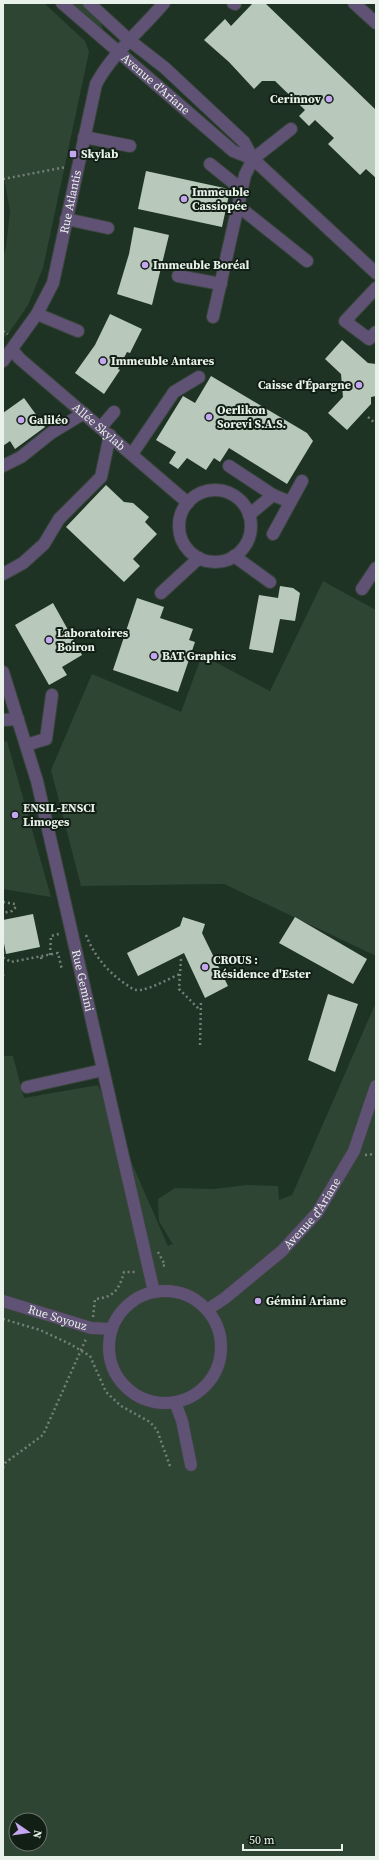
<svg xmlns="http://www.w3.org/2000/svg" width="379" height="1860" viewBox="0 0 379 1860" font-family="'Source Serif 4',serif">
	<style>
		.built { fill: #1f3324 }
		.green { fill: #2f4534; fill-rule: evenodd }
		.building { fill: #b8c9bb }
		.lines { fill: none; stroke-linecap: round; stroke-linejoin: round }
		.minor-casing { stroke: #38453b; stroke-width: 14 }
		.path { stroke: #748076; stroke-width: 2.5; stroke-dasharray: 2 3; stroke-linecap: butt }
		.minor { stroke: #605274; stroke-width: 12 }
		.poi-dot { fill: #c5a7f1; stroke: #121f15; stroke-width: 1.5 }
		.labels { text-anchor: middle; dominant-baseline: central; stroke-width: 4; stroke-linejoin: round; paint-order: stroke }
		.street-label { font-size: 12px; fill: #e9f2ea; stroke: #121f15 }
		.poi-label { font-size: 12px; font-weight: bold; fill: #e9f2ea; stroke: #121f15; text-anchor: start }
	</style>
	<rect width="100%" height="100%" fill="#1b291e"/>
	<!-- built -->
	<path class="built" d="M3,3H376V610L323,581L270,691L202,655L181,712L81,886L224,884L376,956V1002L292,1195L168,1246L98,1085L24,1099L13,1056H3Z"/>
	<!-- green -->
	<path class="green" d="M3,3H44L85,41L89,52L43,268L28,305L8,334L5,337L3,334V256L6,248L10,211L3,172Z
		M67,3H85L100,21L104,32Z
		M323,581L376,610V956L224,884L81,886L51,770L92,674L181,712L202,655L270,691Z
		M7,741L51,897L3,889V742Z
		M376,1002V1857H3V1056H13L24,1098L98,1085L168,1246L174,1243H172L159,1221L158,1199L175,1188L214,1189L247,1185L278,1186L279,1200L292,1195ZM16,1820H40V1844H16Z"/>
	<!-- building -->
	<path class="building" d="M253,3H265L376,110V178L366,169L360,175L328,144L334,138L315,120L309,126L299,116L305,110L275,81H262L254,89L229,62L204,40L225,19L231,26Z
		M146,171L229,189L230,190L222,227L138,209Z
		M134,227L169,235L152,305L117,294L129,254Z
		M110,314L142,329L130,353L127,352L118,369L120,370L104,394L75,373L95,345Z
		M342,340L368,363L376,364V396L371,397V404L347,430L328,413L343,397L341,374L325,359Z
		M211,376L307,433L313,441L287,484L229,448L220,462L214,458L206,470L187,458L178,469L169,463L176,452L156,440L183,396L195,403Z
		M24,398L45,427L15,449L10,441L3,446V413Z
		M106,485L124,502L133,503L149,517L145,522L157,534L133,559L140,566L124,582L66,527Z
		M280,586L293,588L300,593L295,621L280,619L273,653L249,649L259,595L278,598Z
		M137,598L164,607L160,618L193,629L189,640L195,642L178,692L113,670Z
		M53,603L82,655L62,667L67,675L49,685L15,625Z
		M33,914L40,947L6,954L3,938V920Z
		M183,917L205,924L202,933L228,986L205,998L184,953L138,976L127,953L180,926Z
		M295,917L367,959L353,984L279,943Z
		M328,994L358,1004L335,1072L308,1060Z"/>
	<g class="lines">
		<!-- minor casing -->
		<g class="minor-casing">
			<g id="minor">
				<path id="s1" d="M62,3L233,151L253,159"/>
				<path d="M89,3L129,40L165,68L244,142L253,159L376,273"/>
				<path d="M233,3L235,4"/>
				<path d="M354,3L376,23"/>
				<path d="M84,137L130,146"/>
				<path d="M210,164L241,189"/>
				<path d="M238,206L307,261"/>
				<path d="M66,219L108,228"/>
				<path d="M178,276L221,284"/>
				<path d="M376,288L345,321L369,339L376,332"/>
				<path d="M37,314L78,331"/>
				<path d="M213,317L245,175L253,159L291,129"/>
				<path id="s2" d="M12,350L20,359L188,503"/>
				<path id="s3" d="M3,361L37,314L53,283L96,84C113,53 141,30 164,3"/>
				<path d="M101,427L114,412"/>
				<path d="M132,454L174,392L199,377"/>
				<path d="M3,466L21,457L51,433L84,413"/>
				<path d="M229,466L273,495"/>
				<circle cx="215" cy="526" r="36"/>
				<path d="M249,515L273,495L290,502"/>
				<path d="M273,534L302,481"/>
				<path d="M234,556L270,582"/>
				<path d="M3,574L23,563L44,544L59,519L101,477L110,435"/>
				<path d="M362,589L376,568"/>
				<path d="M161,593L199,558"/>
				<path id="s4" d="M3,672L37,781L154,1292"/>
				<path d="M3,720L18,719"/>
				<path d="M26,745L46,739L52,695"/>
				<path d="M27,1087L103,1070"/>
				<circle cx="165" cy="1347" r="56"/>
				<path id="s5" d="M3,1301L91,1328L112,1329"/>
				<path id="s6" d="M207,1310L225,1298L282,1251L317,1213L354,1151L376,1086"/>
				<path d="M175,1402L182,1421L191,1465"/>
			</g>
		</g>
		<!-- path -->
		<path class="path" d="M3,179L66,167
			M3,331L8,334
			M368,417L376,424
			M3,902L15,904V908L12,911L3,913
			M86,935C94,955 106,970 124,983C129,986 133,991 140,990C153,988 168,979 180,974
			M3,952L4,958L11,962L58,953L62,970
			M50,955L51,936L59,934
			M41,957L42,962
			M181,959L179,989L200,1010
			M3,975L4,976
			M200,1045L201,1001
			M365,1155L376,1154
			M158,1252L165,1265L161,1267
			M93,1317L95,1299C114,1297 119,1290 124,1272H137
			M3,1319L40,1330L70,1344L90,1356L106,1392L121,1406L150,1422L157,1430L171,1469
			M3,1468L5,1463L43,1435L86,1339"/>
		<!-- minor -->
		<use href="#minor" class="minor"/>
	</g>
	<!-- markers -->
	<g class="poi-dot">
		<circle cx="329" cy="99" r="4"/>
		<rect x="69" y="150" width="8" height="8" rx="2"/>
		<circle cx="184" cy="199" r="4"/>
		<circle cx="145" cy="265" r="4"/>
		<circle cx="103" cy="361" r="4"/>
		<circle cx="359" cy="385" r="4"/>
		<circle cx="209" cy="417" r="4"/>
		<circle cx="21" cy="420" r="4"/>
		<circle cx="49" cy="640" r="4"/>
		<circle cx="154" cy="656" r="4"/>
		<circle cx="15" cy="815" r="4"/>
		<circle cx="205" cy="967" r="4"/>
		<circle cx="258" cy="1301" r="4"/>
	</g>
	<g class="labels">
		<!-- street labels -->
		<g class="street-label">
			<text stroke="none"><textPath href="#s1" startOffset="124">Avenue d'Ariane</textPath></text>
			<text stroke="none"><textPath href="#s3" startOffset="176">Rue Atlantis</textPath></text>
			<text stroke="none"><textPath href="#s2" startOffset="116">Allée Skylab</textPath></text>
			<text stroke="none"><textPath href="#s4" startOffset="319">Rue Gemini</textPath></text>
			<text stroke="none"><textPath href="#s6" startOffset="144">Avenue d'Ariane</textPath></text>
			<text stroke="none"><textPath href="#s5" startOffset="57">Rue Soyouz</textPath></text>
		</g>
		<!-- poi labels -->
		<g class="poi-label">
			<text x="321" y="99" text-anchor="end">Cerinnov</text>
			<text x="81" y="154">Skylab</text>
			<text x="192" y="192">Immeuble<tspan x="192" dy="14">Cassiopée</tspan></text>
			<text x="153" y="265">Immeuble Boréal</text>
			<text x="111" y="361">Immeuble Antares</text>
			<text x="351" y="385" text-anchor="end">Caisse d'Épargne</text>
			<text x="217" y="410">Oerlikon<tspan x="217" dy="14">Sorevi S.A.S.</tspan></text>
			<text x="29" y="420">Galiléo</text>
			<text x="57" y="633">Laboratoires<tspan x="57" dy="14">Boiron</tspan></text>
			<text x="162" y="656">BAT Graphics</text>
			<text x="23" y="808">ENSIL-ENSCI<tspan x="23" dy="14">Limoges</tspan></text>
			<text x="213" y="960">CROUS :<tspan x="213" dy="14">Résidence d'Ester</tspan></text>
			<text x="266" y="1301">Gémini Ariane</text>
		</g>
	</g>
	<!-- border -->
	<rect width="379" height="1860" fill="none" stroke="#e9f2ea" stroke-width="8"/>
	<!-- north arrow -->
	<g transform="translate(28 1832) rotate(103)"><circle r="19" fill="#121f15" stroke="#68736a"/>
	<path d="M0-3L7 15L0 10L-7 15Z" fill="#c5a7f1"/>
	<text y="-6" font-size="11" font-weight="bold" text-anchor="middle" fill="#e9f2ea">N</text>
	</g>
	<!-- scale -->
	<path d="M243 1844v6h99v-6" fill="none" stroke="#e9f2ea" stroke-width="2"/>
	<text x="249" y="1844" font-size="12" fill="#e9f2ea" stroke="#121f15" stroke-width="3" paint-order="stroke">50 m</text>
</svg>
